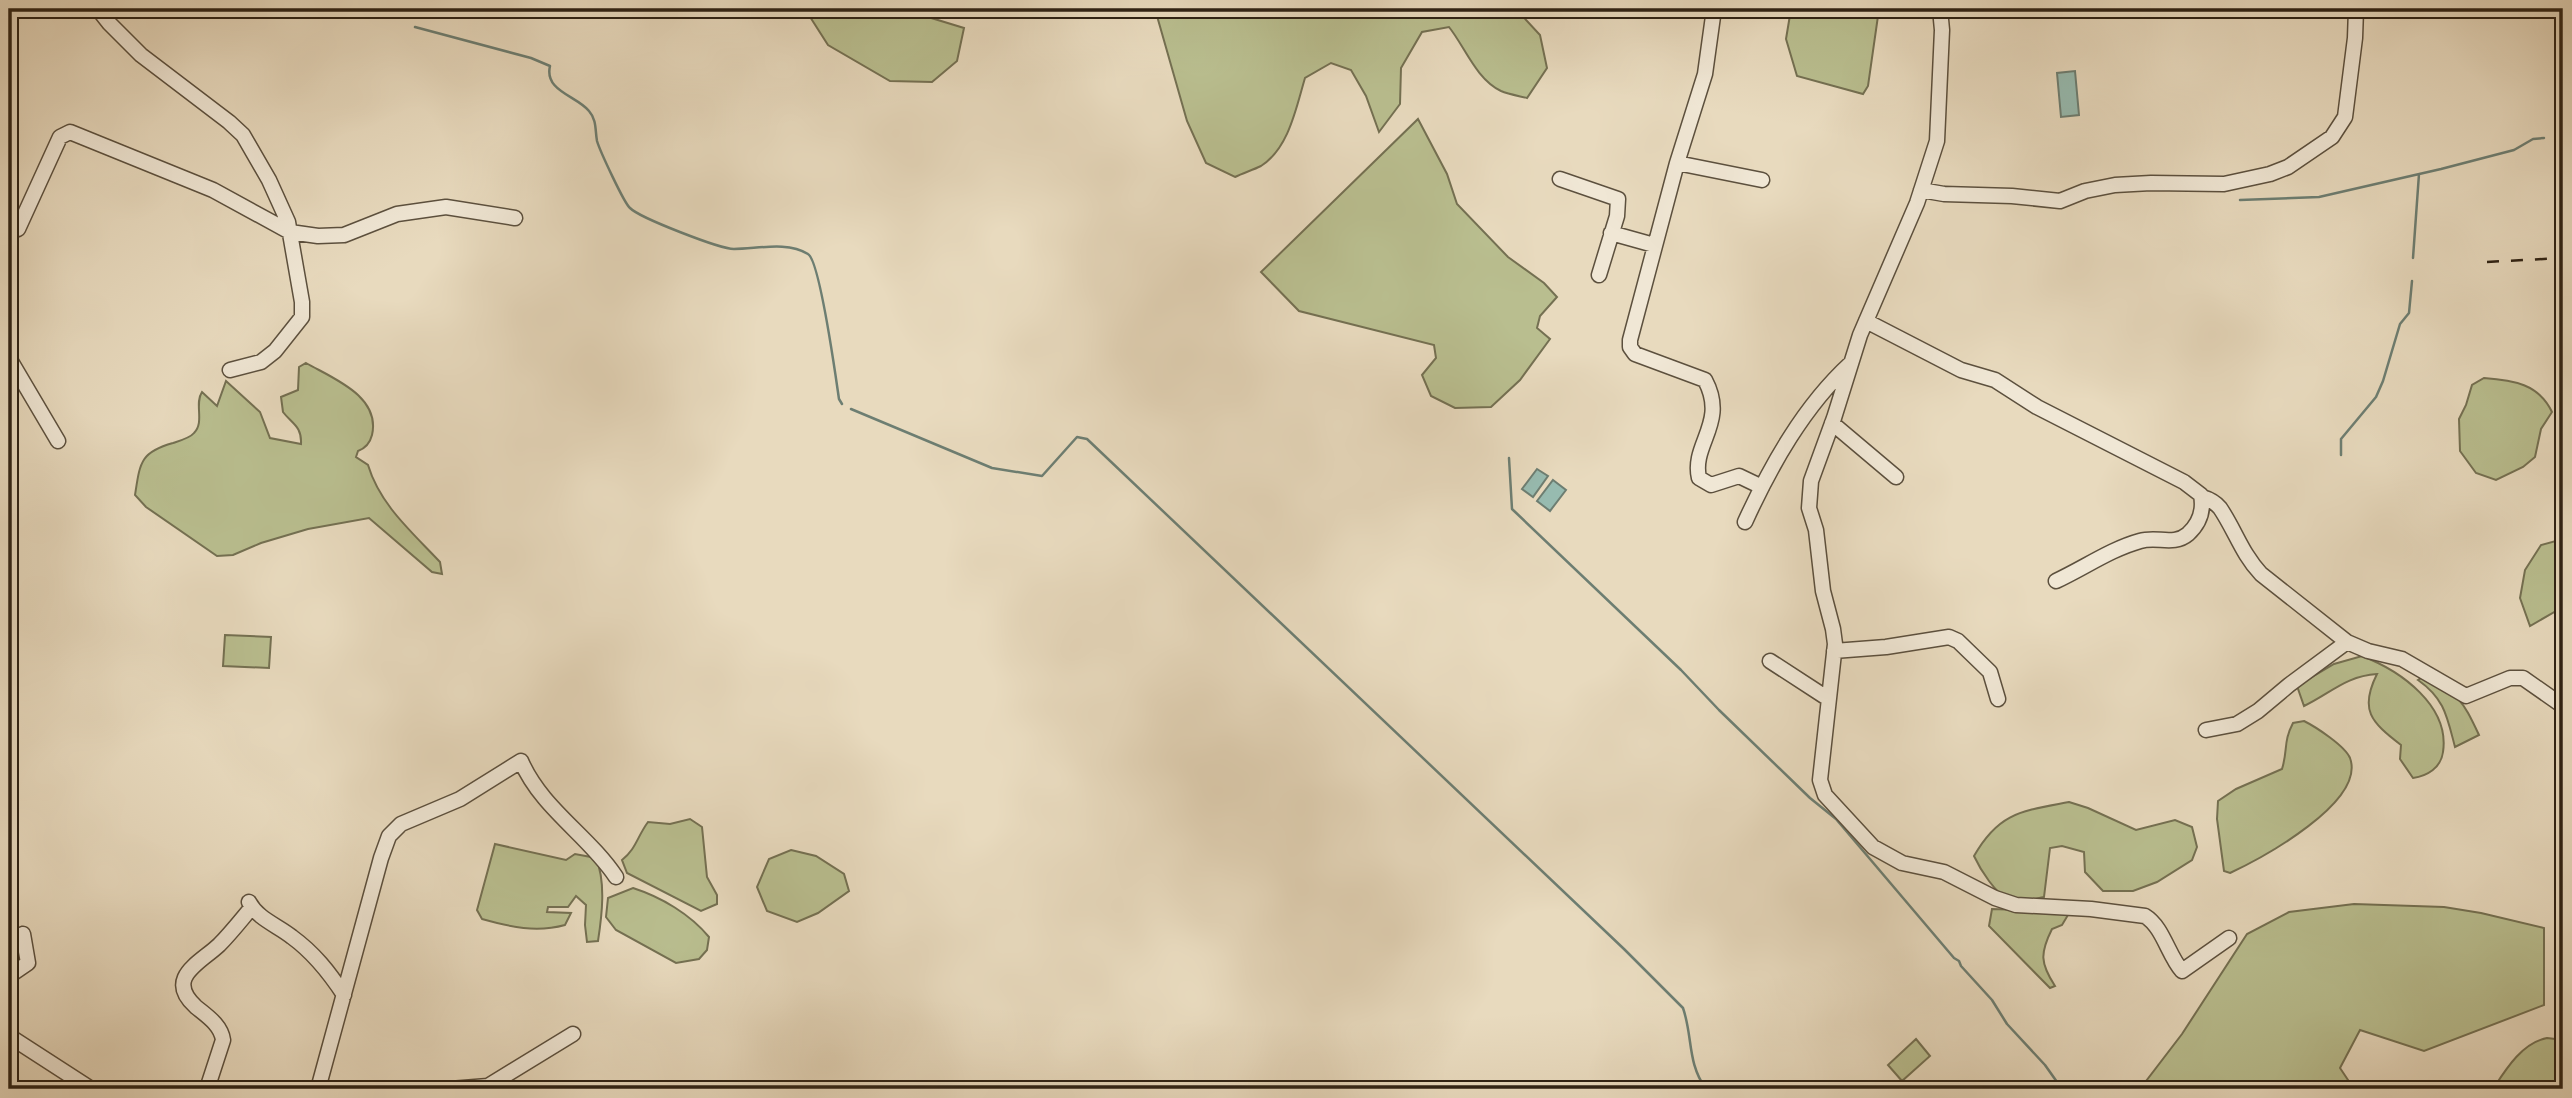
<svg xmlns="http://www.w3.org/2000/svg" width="2572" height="1098" viewBox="0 0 2572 1098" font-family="'IM FELL French Canon',serif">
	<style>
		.green { fill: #b9be8f; stroke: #747052; stroke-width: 2 }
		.water { fill: #97bbb0; stroke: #6d7e72; stroke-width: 2 }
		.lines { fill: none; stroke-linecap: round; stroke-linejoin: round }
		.stream { stroke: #6d7e72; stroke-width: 2.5 }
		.minor-casing { stroke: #5c503e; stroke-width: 17 }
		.minor { stroke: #f0e7d5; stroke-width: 14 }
		.rail { stroke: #2e2214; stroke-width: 2.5; stroke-dasharray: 12 12; stroke-linecap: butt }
	</style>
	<rect width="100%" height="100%" fill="#e8dabe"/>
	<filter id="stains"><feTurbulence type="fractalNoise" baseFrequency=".00286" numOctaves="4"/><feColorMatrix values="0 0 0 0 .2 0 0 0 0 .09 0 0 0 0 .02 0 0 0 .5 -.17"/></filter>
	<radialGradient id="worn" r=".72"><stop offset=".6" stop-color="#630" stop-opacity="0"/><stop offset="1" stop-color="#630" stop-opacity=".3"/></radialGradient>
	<!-- green -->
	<path class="green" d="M805,9H911L915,13L964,28L957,61L932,82L890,81L828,45Z
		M1155,9H1516L1540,35L1547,68L1527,98C1519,96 1508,94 1501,91C1476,79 1465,47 1449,27L1422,32L1401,68L1400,104L1379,132L1366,96L1351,70L1331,63L1305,78C1296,108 1289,148 1261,166C1253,170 1243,173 1235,177L1206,163L1187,121Z
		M1791,9H1879L1868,86L1863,94L1797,76L1786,39Z
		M1418,119L1447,174L1457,204L1508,257L1544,283L1557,297L1540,316L1537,328L1550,339L1520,380L1491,407L1455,408L1431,396L1422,375L1436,358L1434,345L1299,311L1261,272Z
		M306,363C332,378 381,396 372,435C370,443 366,448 358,451L356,457L368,465C380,505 412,532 440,562L442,574L432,572L369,518L308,529L261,543L233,555L217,556L146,507L135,495C140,463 140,452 173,443C179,441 190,438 194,433C205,422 194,404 202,392L217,406L226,381L260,412L270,438L301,444C302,426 292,424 283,412L281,397L298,390L299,367Z
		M2484,378C2513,380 2539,384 2552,412L2541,429L2535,457L2523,467L2496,480L2476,473L2460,451L2459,419L2466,405L2472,385Z
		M2563,539V607L2530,626L2520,598L2525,570L2541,545Z
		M225,635L271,637L269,668L223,666Z
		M2362,656C2401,671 2450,706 2443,752C2441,768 2427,776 2413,778L2400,759L2401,745C2371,722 2359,710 2377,674C2346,676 2331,693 2304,706L2297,686L2334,664Z
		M2424,676C2460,697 2461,697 2479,735L2455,747C2447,717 2445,699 2418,680Z
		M2304,721C2316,727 2345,746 2350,758C2366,802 2262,858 2230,873L2224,871L2217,819L2218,801L2236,789L2282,769C2288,750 2283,742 2293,723Z
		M2069,802L2088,808L2136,830L2175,820L2192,827L2197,847L2192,860L2157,882L2133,891H2103L2085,872L2084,852L2062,846L2050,848L2044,897C2034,899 2021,904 2010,900C1996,895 1980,869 1974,856C1999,812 2022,811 2069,802Z
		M690,819L702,827L707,877L717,895V904L701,911L627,873L622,860C636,849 637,837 648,822L670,824Z
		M495,844L566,860L575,854L596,858C606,882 602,915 598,941L587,942L585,925L586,905L576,896L568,907H548L547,912L571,913L565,925C536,933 511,927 482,919L477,910Z
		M791,850L816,856L844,874L849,891L818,913L797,922L767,911L757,887L769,859Z
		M633,888C661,897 690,914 709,937L707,950L699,959L676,963L616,930L606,917L608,898Z
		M2354,904L2444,907L2481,913L2544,928V1005L2424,1051L2360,1030L2340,1068L2354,1089H2140L2182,1034L2247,934L2289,912Z
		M1992,909L2052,911L2068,915L2062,925L2052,929C2040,953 2040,963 2055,986L2050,988L1989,926Z
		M2547,1038L2563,1040V1089H2493C2506,1069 2522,1043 2547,1038Z
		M1916,1039L1930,1056L1902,1081L1888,1065Z"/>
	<!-- water -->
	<path class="water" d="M2075,71L2079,115L2061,117L2057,73Z
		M1537,469L1548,476L1533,497L1522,489Z
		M1553,480L1566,490L1550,511L1537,501Z"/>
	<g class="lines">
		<!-- stream -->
		<path class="stream" d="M415,27L531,58L550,66C544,91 577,96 589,111C597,120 595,131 597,141C600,151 624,203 630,208C640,218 720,249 734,249C757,249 787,241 808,254C820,261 836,379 839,399L842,404
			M2240,200L2319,197L2441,169L2514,150L2533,139L2544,138
			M2413,258L2419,174
			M851,409L992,468L1042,476L1077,437L1087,439L1624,949L1683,1008C1693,1037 1687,1063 1706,1089
			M2341,455V439L2376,397L2383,381L2400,324L2409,313L2412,281
			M1509,458L1512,509L1681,670L1719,710L1810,798L1836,819L1954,958L1959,961L1961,966L1992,1000L2007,1024L2045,1065L2062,1089"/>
		<!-- minor casing -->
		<g class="minor-casing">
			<path id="minor" d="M98,9L109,23L141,55L229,122L243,135L269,180L288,222L302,302V317L275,351L261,362L230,370
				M1714,9L1705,74L1677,163L1630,340V347L1635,354L1705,380C1728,423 1691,444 1699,478L1711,485L1739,476L1762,487
				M1940,9L1942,30L1937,141L1917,203L1860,335L1834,418L1811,481L1809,508L1816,530L1823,591L1833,629L1835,644L1820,780L1825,795L1873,847L1902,863L1944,872L1995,898L2016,905L2091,909L2145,916C2163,927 2168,955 2182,971L2229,938
				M1677,163L1762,180
				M1560,179L1618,199L1617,216L1599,275
				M1921,190L1944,194L2012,196L2060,201L2085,191L2115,185L2151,183L2224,184L2270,174L2288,167L2332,137L2345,117L2355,38L2356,9
				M18,229L60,137L70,132L213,190L290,232L318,236L344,235L397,214L446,207L515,218
				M1611,233L1654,245
				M1866,321L1961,370L1995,380L2037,407L2184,482L2201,495C2204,510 2200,523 2188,534C2174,546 2157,536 2140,541C2111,549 2084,568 2056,581
				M9,358L58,441
				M1832,423L1896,477
				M2202,497C2209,499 2215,502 2220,508C2235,530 2242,554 2261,574L2347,642L2368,651L2402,659L2466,696L2510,678H2523L2563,706
				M1745,522C1771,465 1804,406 1851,363
				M1834,651L1886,647L1949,637L1958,641L1990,672L1998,699
				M1770,661L1827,698
				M2206,730L2237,724L2258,711L2289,685L2347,642
				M249,902C258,919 277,925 292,937C314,953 329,972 344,995
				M9,976L28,963L23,934
				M9,1036L91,1089
				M207,1089L223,1040C221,1025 207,1016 196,1007C164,978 200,963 219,945C231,933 241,920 252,907
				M318,1089L381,858L389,836L401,824L460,799L521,761C542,809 588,835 616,877
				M450,1089L488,1086L573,1034"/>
		</g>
		<!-- minor -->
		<use href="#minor" class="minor"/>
		<!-- rail -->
		<path class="rail" d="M2487,262L2563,258"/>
	</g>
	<!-- margin -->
	<rect width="2572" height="1098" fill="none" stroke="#e8dabe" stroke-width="35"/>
	<rect x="10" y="10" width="2551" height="1077" fill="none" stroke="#2e2214" stroke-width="3.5"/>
	<rect x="18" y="18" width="2537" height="1063" fill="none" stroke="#2e2214" stroke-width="2"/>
	<rect width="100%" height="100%" filter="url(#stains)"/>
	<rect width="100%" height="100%" fill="url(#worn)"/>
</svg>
